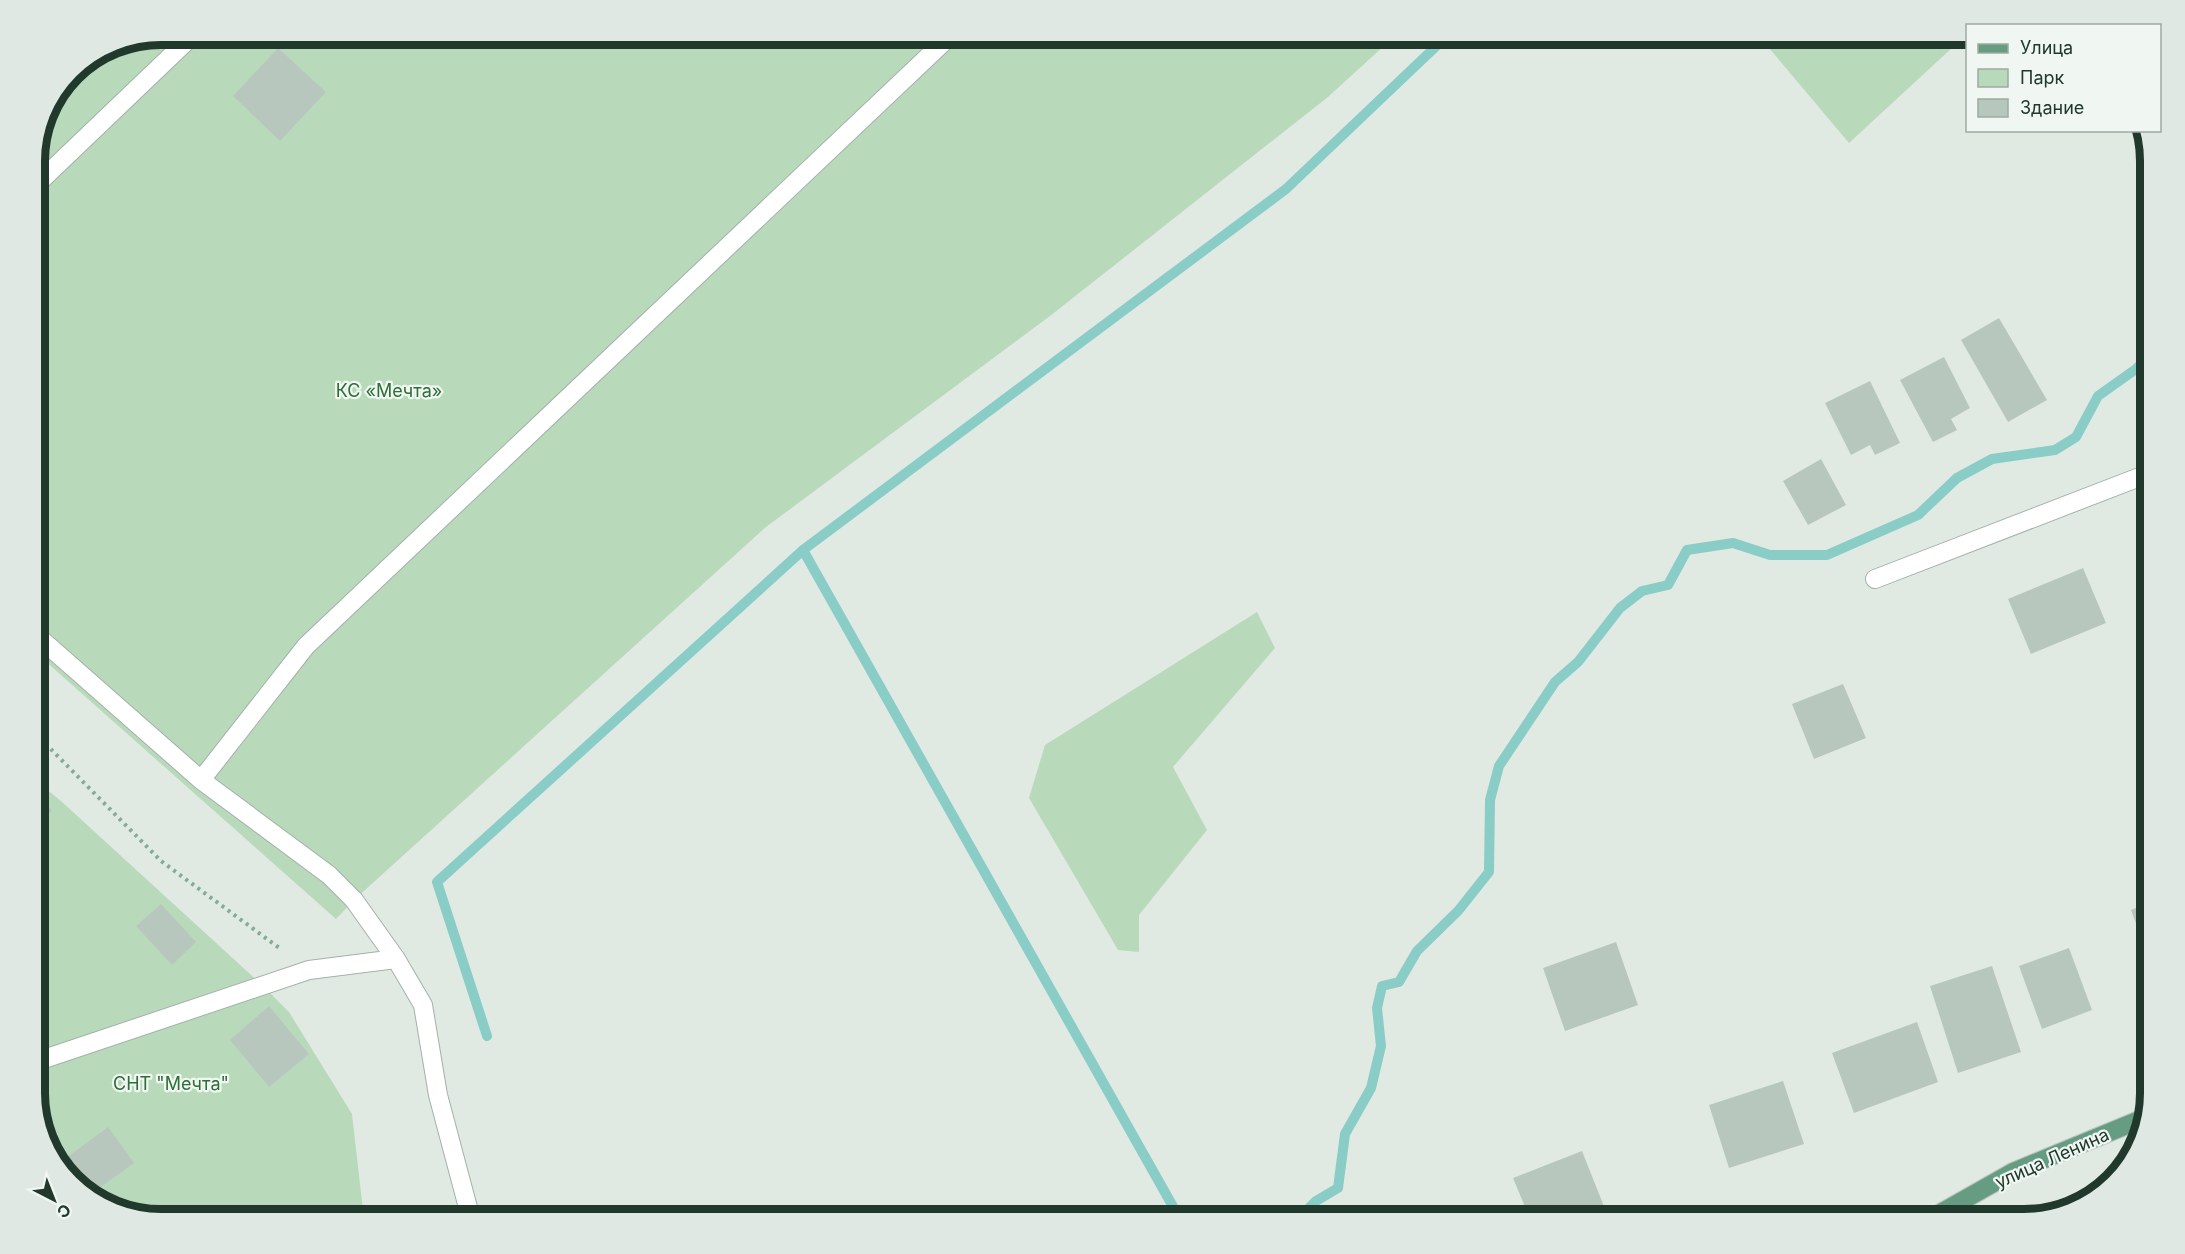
<svg xmlns="http://www.w3.org/2000/svg" width="2185" height="1254" viewBox="0 0 2185 1254" font-family="Inter,sans-serif">
	<style>
		.green { fill: #b9daba }
		.lines { fill: none; stroke-linecap: round; stroke-linejoin: round }
		.stream { stroke: #8acdc7; stroke-width: 10 }
		.building { fill: #b8c7be }
		.minor-casing { stroke: #a3b1a9; stroke-width: 20 }
		.major-casing { stroke: #bcc4c0; stroke-width: 20 }
		.path { stroke: #82ac94; stroke-width: 4; stroke-dasharray: 3 4.5; stroke-linecap: butt }
		.minor { stroke: #fff; stroke-width: 18 }
		.major { stroke: #669d82; stroke-width: 18 }
		.labels { text-anchor: middle; dominant-baseline: central; stroke-width: 4.5; stroke-linejoin: round; paint-order: stroke }
		.park-label { font-size: 18px; fill: #2e6e37; stroke: #f0f7f2 }
		.street-label { font-size: 18px; fill: #21392d; stroke: #f0f7f2 }
		.rim { fill: none; stroke: #21392d; stroke-width: 8 }
	</style>
	<rect width="100%" height="100%" fill="#e0eae3"/>
	<!-- green -->
	<path class="green" d="M161,34L1396,35L1328,97L1050,316L766,527L354,900L336,919L35,652V153L44,113L72,71L113,44Z
		M1758,35H1966L1849,143Z
		M1257,612L1275,648L1173,767L1207,830L1139,915V952L1118,950L1029,798L1045,745Z
		M35,780L61,801L262,985L289,1012L352,1114L364,1219H161L98,1203L56,1163L35,1101Z"/>
	<g class="lines">
		<!-- stream -->
		<path class="stream" d="M803,550L1286,189L1449,34
			M487,1036L437,882L803,550L1180,1219
			M1298,1219L1316,1201L1338,1188L1345,1134L1371,1088L1381,1046L1377,1008L1382,986L1399,982L1417,951L1458,911L1489,872L1490,800L1499,766L1555,682L1578,662L1620,608L1642,591L1668,585L1687,550L1733,543L1770,555H1827L1918,515L1957,478L1992,459L2055,450L2076,437L2098,396L2136,369L2150,355"/>
	</g>
	<!-- building -->
	<path class="building" d="M278,48L326,92L280,141L233,96Z
		M1999,318L2047,400L2008,422L1961,340Z
		M1944,357L1970,408L1951,419L1957,430L1933,442L1900,380Z
		M1870,381L1900,443L1875,455L1870,445L1851,455L1825,403Z
		M1821,459L1846,505L1808,525L1783,481Z
		M2083,568L2106,623L2031,654L2008,599Z
		M1843,684L1866,738L1814,759L1792,704Z
		M35,794L52,810L35,828Z
		M2150,902V961L2131,910Z
		M161,904L196,942L172,965L136,926Z
		M1616,942L1638,1005L1565,1031L1543,968Z
		M2069,948L2092,1010L2042,1029L2019,966Z
		M1992,966L2021,1052L1958,1073L1930,986Z
		M269,1006L309,1054L269,1087L230,1040Z
		M1917,1022L1938,1082L1854,1113L1832,1053Z
		M1783,1081L1804,1144L1729,1168L1709,1105Z
		M108,1127L134,1163L90,1195L78,1184L62,1161Z
		M1582,1151L1609,1219H1530L1513,1178Z"/>
	<g class="lines">
		<!-- minor casing -->
		<g class="minor-casing">
			<path id="minor" d="M35,186L194,34
				M1875,579L2150,473
				M35,634L201,780L329,875L354,900L396,959L423,1005L438,1095L471,1219
				M201,780L306,646L952,34
				M35,1062L309,970L396,959"/>
		</g>
		<!-- major casing -->
		<g class="major-casing">
			<path id="major" d="M1930,1219L2013,1172L2144,1118"/>
		</g>
		<!-- path -->
		<path class="path" d="M35,733L161,861L282,950"/>
		<!-- minor -->
		<use href="#minor" class="minor"/>
		<!-- major -->
		<use href="#major" class="major"/>
	</g>
	<g class="labels">
		<!-- park labels -->
		<g class="park-label">
			<text x="389" y="390">КС «Мечта»</text>
			<text x="171" y="1083">СНТ "Мечта"</text>
		</g>
		<!-- street labels -->
		<g class="street-label">
			<text transform="translate(2052 1158) rotate(-24)">улица Ленина</text>
		</g>
	</g>
	<!-- crop -->
	<path d="M0 0H2185V1254H0ZM161 45H2024A116 116 0 0 1 2140 161V1093A116 116 0 0 1 2024 1209H161A116 116 0 0 1 45 1093V161A116 116 0 0 1 161 45Z" fill="#dfe8e2" fill-rule="evenodd"/>
	<path class="rim" d="M161 45H2024A116 116 0 0 1 2140 161V1093A116 116 0 0 1 2024 1209H161A116 116 0 0 1 45 1093V161A116 116 0 0 1 161 45Z"/>
	<!-- legend -->
	<rect x="1966" y="24" width="195" height="108" fill="#f0f7f2" stroke="#9daba3" stroke-width="1.5"/>
	<rect x="1978" y="44" width="30" height="9" fill="#669d82" stroke="#9daba3" stroke-width="1.5"/>
	<text x="2020" y="54" font-size="18" fill="#21392d">Улица</text>
	<rect x="1978" y="69" width="30" height="18" fill="#b9daba" stroke="#9daba3" stroke-width="1.5"/>
	<text x="2020" y="84" font-size="18" fill="#21392d">Парк</text>
	<rect x="1978" y="99" width="30" height="18" fill="#b8c7be" stroke="#9daba3" stroke-width="1.5"/>
	<text x="2020" y="114" font-size="18" fill="#21392d">Здание</text>
	<!-- north arrow -->
	<g transform="translate(54 1200) rotate(138)" stroke="#f0f7f2" stroke-width="4.5" paint-order="stroke">
	<path d="M0-4.5L10 22L0 15L-10 22Z" fill="#21392d"/>
	<text y="-9" font-size="16" font-weight="bold" text-anchor="middle" fill="#21392d">С</text>
	</g>
</svg>
